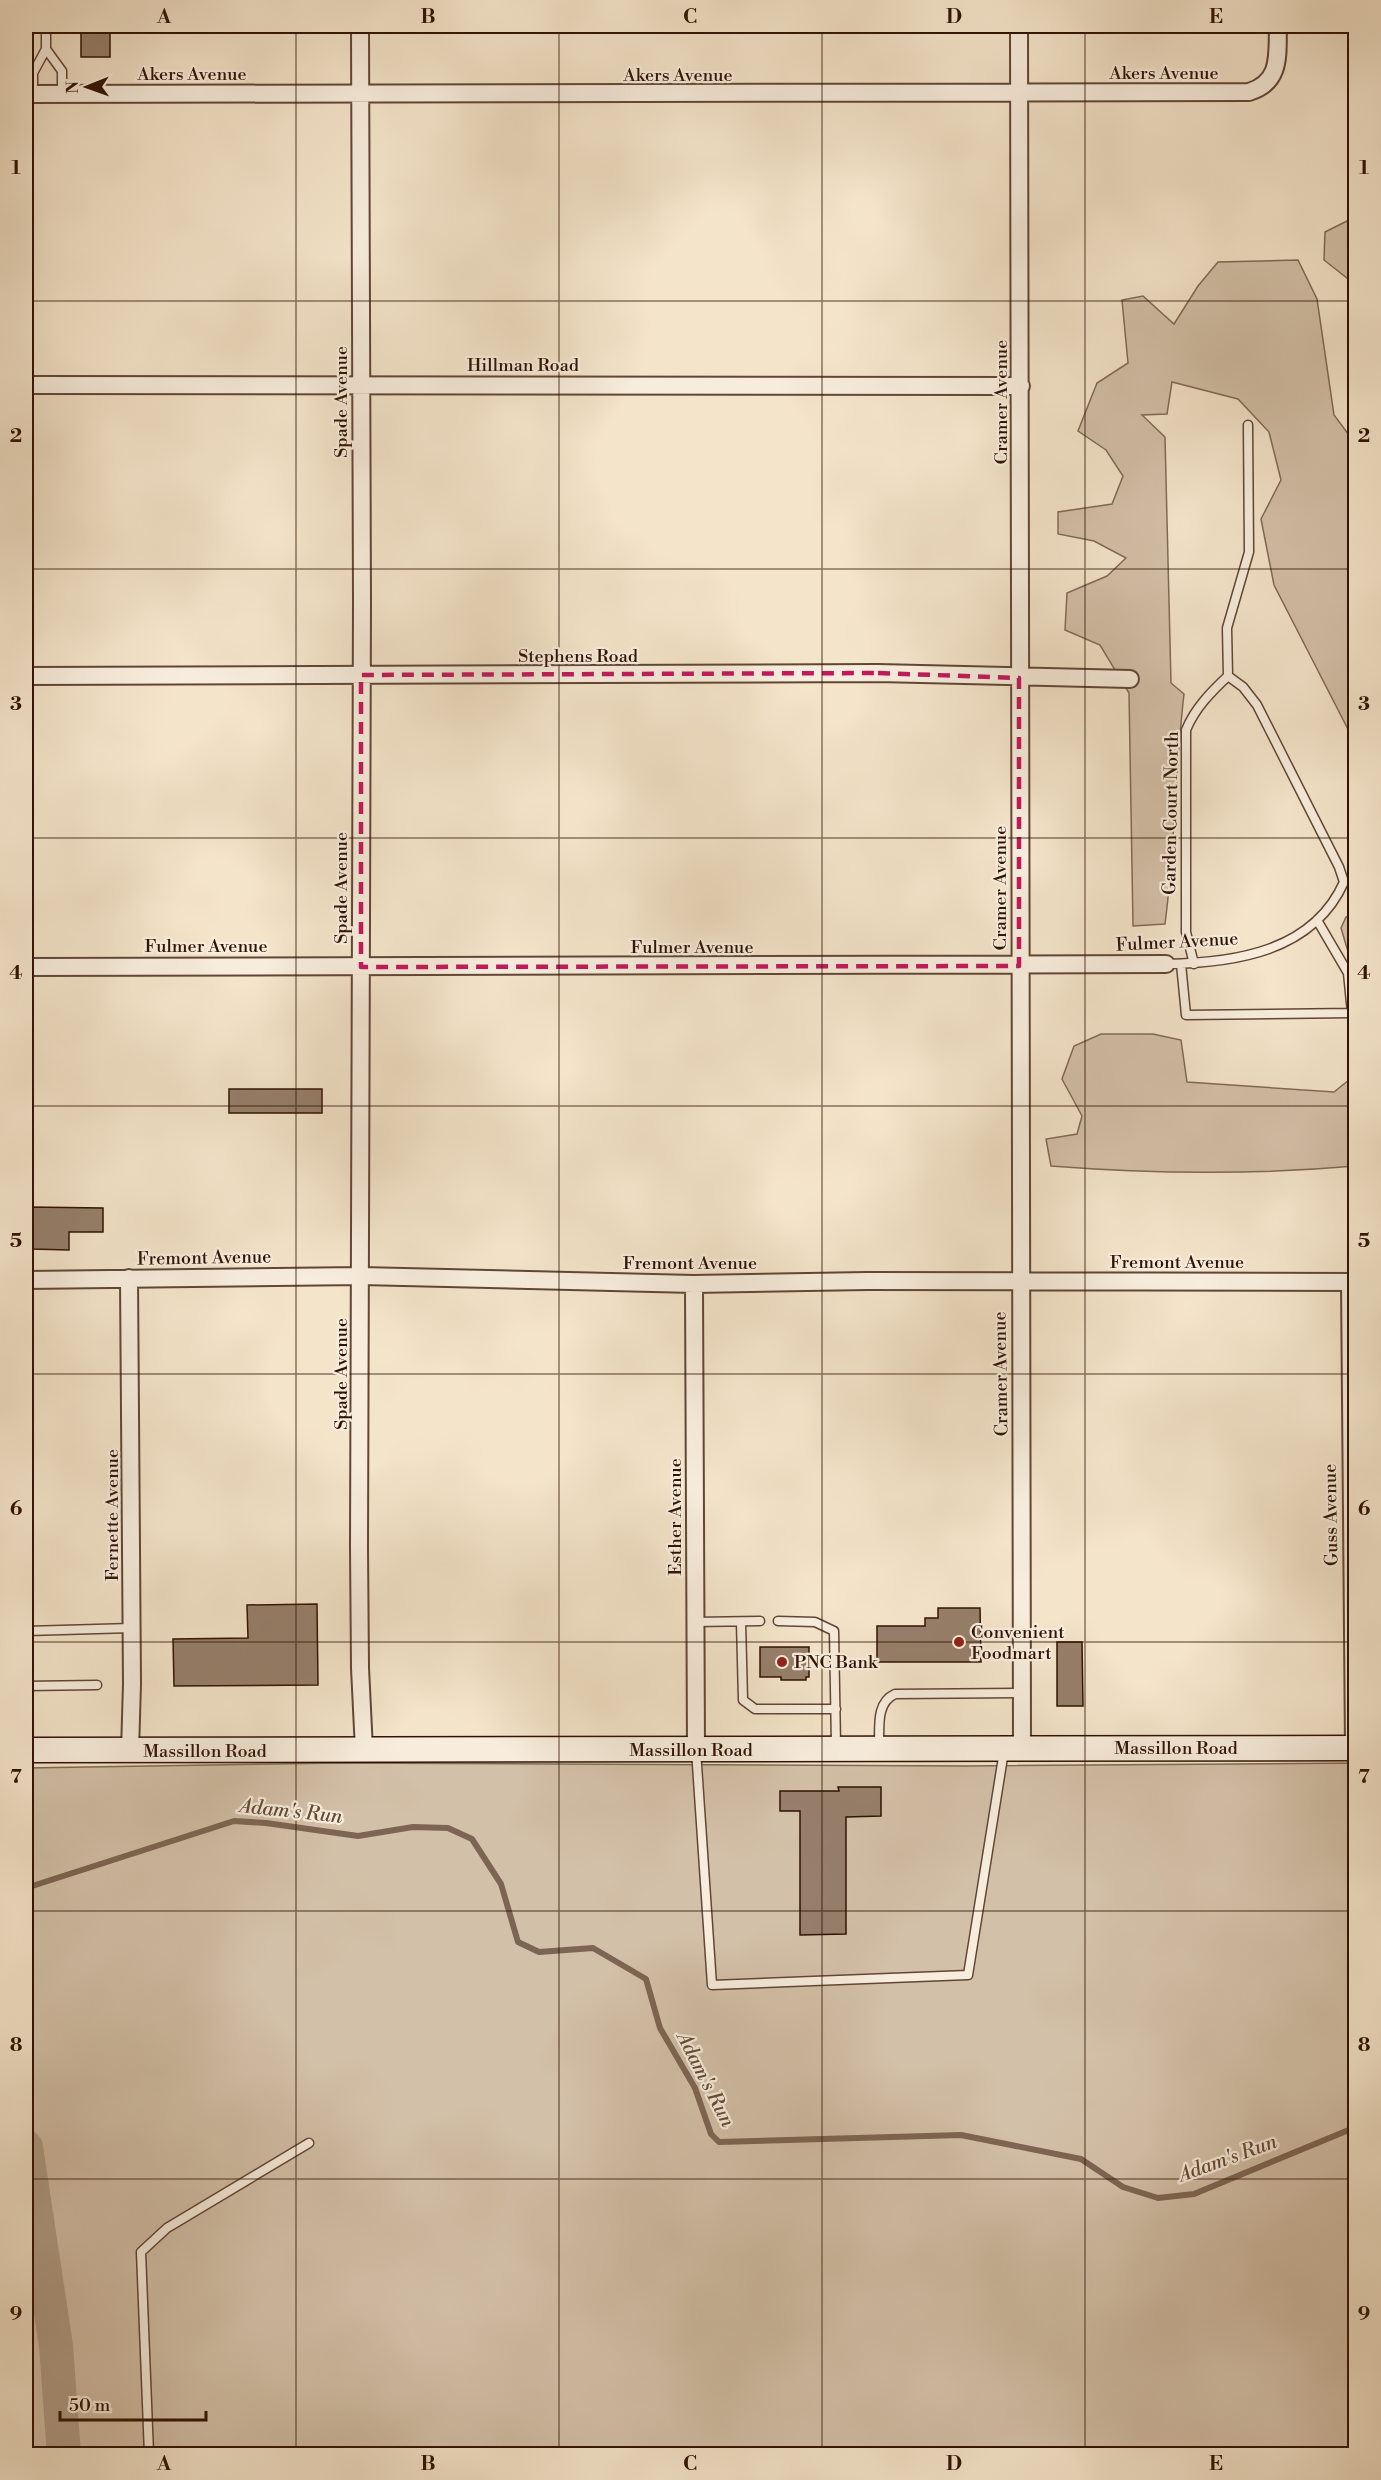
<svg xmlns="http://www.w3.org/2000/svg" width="1381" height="2480" viewBox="0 0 1381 2480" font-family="'Libre Bodoni',serif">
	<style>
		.green { fill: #d3c0a8; stroke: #826956; stroke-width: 1.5 }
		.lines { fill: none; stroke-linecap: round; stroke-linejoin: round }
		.stream { stroke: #7d6553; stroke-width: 6 }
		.river { stroke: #b19d87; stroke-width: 34 }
		.building { fill: #967f6b; stroke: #301204; stroke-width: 1.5 }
		.lane-casing { stroke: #614636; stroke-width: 11 }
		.street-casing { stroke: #614636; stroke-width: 20 }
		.secondary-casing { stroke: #301204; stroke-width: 27 }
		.lane { stroke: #f8eddd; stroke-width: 8 }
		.street { stroke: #f8eddd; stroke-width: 16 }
		.secondary { stroke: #f8eddd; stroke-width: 24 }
		.marked { fill: none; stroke: #c2185b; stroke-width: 4.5; stroke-dasharray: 12 8; stroke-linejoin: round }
		.grid { fill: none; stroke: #301204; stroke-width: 1.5; stroke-opacity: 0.55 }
		.poi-dot { fill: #8f2418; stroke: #f8eddd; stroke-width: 2 }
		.labels { text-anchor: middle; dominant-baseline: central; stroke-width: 4.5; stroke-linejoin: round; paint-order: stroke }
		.street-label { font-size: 18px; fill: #301204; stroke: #f8eddd }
		.poi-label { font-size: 18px; fill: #301204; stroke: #f8eddd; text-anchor: start }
		.water-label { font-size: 20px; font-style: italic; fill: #644a38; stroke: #f8eddd }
		.neatline { fill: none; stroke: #301204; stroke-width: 2 }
		.grid-label { font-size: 20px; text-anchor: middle; font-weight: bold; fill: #301204 }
	</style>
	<rect width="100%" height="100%" fill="#f4e4ca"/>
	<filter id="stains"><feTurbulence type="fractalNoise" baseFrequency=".00333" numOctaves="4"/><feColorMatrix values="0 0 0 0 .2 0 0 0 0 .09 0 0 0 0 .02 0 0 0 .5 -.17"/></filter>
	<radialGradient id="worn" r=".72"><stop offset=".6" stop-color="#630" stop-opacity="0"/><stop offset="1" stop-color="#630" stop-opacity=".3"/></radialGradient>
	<!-- green -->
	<path class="green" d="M1355,217L1356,282H1352L1324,260L1325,232Z
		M1298,260L1317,299L1334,415L1355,443V743L1274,585L1261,519L1281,480L1269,432L1238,399L1172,382L1167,414L1142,415L1165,437L1171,683L1184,694C1175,771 1175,848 1165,924L1133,926L1129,693L1100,645L1065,630L1067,593L1107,576L1126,558L1094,541L1058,534V512L1112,504L1123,476L1106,450L1078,431L1097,383L1128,363L1122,300L1143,296L1174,324L1198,286L1218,262Z
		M1355,915H1356L1355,975L1341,928L1346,917Z
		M1101,1034H1153L1181,1040L1187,1082L1334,1092L1355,1075V1166C1254,1175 1153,1174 1051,1166L1046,1139L1077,1134L1082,1116L1062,1079L1074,1046Z
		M340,1763L966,1766L1355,1763V2454H26V1768Z"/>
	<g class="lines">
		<!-- stream -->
		<path class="stream" d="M26,1888L234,1821L266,1823L358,1836L413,1827L448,1828L472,1839L501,1884L518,1942L539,1952L593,1948L646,1979L660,2028L695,2088L711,2134L719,2142L961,2135L1081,2159L1123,2187L1158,2198L1194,2194L1356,2127"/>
		<!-- river -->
		<path class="river" d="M26,2147L56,2346L64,2454"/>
	</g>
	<!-- building -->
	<path class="building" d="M81,26H110V57H81Z
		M229,1089H322V1113H229Z
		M29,1207L103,1208V1232H69V1250L31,1249Z
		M317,1604L318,1685L174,1686L173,1639L248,1638L247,1605Z
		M938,1608H980L981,1662H877V1626H925V1618H938Z
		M1057,1642H1082L1083,1706H1057Z
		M760,1647H809V1677H806V1680H781V1677H760Z
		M838,1787H881V1816L846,1817V1934L800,1935V1811H780V1791H839Z"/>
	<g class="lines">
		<!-- lane casing -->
		<g class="lane-casing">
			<path id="lane" d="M46,49L62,71V94
				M33,94V73L46,49V26
				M1166,964C1234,963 1313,952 1344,882L1339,867L1257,705L1243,687L1228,676L1227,628L1249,552L1248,425
				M1181,964L1186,1015L1352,1013L1348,973L1317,920
				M1194,964L1186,932V730C1195,708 1211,692 1228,676
				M778,1621L815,1622L834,1631L836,1746
				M694,1622L760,1621
				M741,1622L743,1700L755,1709H836
				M26,1631L132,1628
				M26,1686L97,1685
				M879,1748C880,1729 875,1703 895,1694L1022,1693
				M696,1750L712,1985L968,1975L1004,1751
				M149,2454L141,2252L167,2228L309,2143"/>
		</g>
		<!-- street casing -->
		<g class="street-casing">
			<path id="street" d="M360,26L362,602L359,1548L360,1668L364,1750
				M1019,26L1022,1750
				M26,94L1249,92C1282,82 1277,54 1278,26
				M26,385L1021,386
				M26,676L878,673L1130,679
				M26,967L1166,964
				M129,1278L132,1684L130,1751
				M26,1280L361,1276L694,1284L867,1281L1356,1282
				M1350,1282L1354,1748
				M694,1284L696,1750"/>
		</g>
		<!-- secondary casing -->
		<g class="secondary-casing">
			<path id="secondary" d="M26,1750L1356,1748"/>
		</g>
		<!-- lane -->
		<use href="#lane" class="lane"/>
		<!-- street -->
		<use href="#street" class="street"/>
		<!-- secondary -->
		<use href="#secondary" class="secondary"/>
	</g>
	<!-- marked area -->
	<path class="marked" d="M878,673L1019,678V966L361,967V675Z"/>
	<!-- grid -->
	<path class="grid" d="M296,26V2454M559,26V2454M822,26V2454M1085,26V2454M26,301H1356M26,569H1356M26,838H1356M26,1106H1356M26,1374H1356M26,1642H1356M26,1911H1356M26,2179H1356"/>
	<!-- markers -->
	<g class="poi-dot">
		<circle cx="959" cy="1642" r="6"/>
		<circle cx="782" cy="1662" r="6"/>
	</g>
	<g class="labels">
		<!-- street labels -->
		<g class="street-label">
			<text x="1164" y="73">Akers Avenue</text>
			<text x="192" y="74">Akers Avenue</text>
			<text x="678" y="75">Akers Avenue</text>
			<text x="523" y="365">Hillman Road</text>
			<text transform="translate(341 402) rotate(-90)">Spade Avenue</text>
			<text transform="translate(1001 402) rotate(-90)">Cramer Avenue</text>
			<text x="578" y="656">Stephens Road</text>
			<text transform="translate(1171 813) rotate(-89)">Garden Court North</text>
			<text transform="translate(341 888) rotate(-90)">Spade Avenue</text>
			<text transform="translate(1000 888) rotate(-90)">Cramer Avenue</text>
			<text transform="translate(1177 942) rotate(-3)">Fulmer Avenue</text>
			<text x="206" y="946">Fulmer Avenue</text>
			<text x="692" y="947">Fulmer Avenue</text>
			<text transform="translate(204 1258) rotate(-1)">Fremont Avenue</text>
			<text x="1177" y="1262">Fremont Avenue</text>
			<text x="690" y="1263">Fremont Avenue</text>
			<text transform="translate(341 1374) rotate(-90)">Spade Avenue</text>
			<text transform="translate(1001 1374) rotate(-91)">Cramer Avenue</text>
			<text transform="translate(112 1515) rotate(-90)">Fernette Avenue</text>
			<text transform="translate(1331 1515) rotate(-91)">Guss Avenue</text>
			<text transform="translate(675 1517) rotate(-90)">Esther Avenue</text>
			<text x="1176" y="1748">Massillon Road</text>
			<text x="691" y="1750">Massillon Road</text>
			<text x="205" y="1751">Massillon Road</text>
		</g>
		<!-- poi labels -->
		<g class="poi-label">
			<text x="971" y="1632">Convenient<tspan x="971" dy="21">Foodmart</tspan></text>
			<text x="794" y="1662">PNC Bank</text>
		</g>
		<!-- water labels -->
		<g class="water-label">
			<text transform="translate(291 1812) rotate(6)">Adam's Run</text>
			<text transform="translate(705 2080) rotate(63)">Adam's Run</text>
			<text transform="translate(1228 2159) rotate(-20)">Adam's Run</text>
		</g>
	</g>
	<!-- margin -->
	<rect width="1381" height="2480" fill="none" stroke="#f4e4ca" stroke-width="66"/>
	<!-- north arrow -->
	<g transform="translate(87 87) rotate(269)" stroke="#f8eddd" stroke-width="4.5" paint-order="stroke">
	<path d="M0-4.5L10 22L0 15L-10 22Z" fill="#301204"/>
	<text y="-9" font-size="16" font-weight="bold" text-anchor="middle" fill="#301204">N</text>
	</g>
	<!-- scale -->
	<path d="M60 2411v9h146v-9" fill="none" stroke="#301204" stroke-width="3"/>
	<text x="69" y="2411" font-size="18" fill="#301204" stroke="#f8eddd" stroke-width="4.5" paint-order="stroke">50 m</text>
	<rect x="33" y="33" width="1315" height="2414" class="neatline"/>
	<g class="grid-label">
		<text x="164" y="23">A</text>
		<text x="428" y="23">B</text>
		<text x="690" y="23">C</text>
		<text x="954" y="23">D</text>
		<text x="1216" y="23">E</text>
		<text x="16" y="174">1</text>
		<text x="1364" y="174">1</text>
		<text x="16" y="442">2</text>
		<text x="1364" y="442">2</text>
		<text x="16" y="710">3</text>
		<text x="1364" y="710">3</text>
		<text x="16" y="979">4</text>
		<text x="1364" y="979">4</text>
		<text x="16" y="1247">5</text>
		<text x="1364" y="1247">5</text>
		<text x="16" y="1515">6</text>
		<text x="1364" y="1515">6</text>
		<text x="16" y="1783">7</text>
		<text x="1364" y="1783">7</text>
		<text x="16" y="2051">8</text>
		<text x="1364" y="2051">8</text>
		<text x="16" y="2320">9</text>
		<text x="1364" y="2320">9</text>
		<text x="164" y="2470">A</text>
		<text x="428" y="2470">B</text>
		<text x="690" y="2470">C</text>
		<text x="954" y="2470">D</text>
		<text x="1216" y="2470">E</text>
	</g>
	<rect width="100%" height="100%" filter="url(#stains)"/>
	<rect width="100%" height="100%" fill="url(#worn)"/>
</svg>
